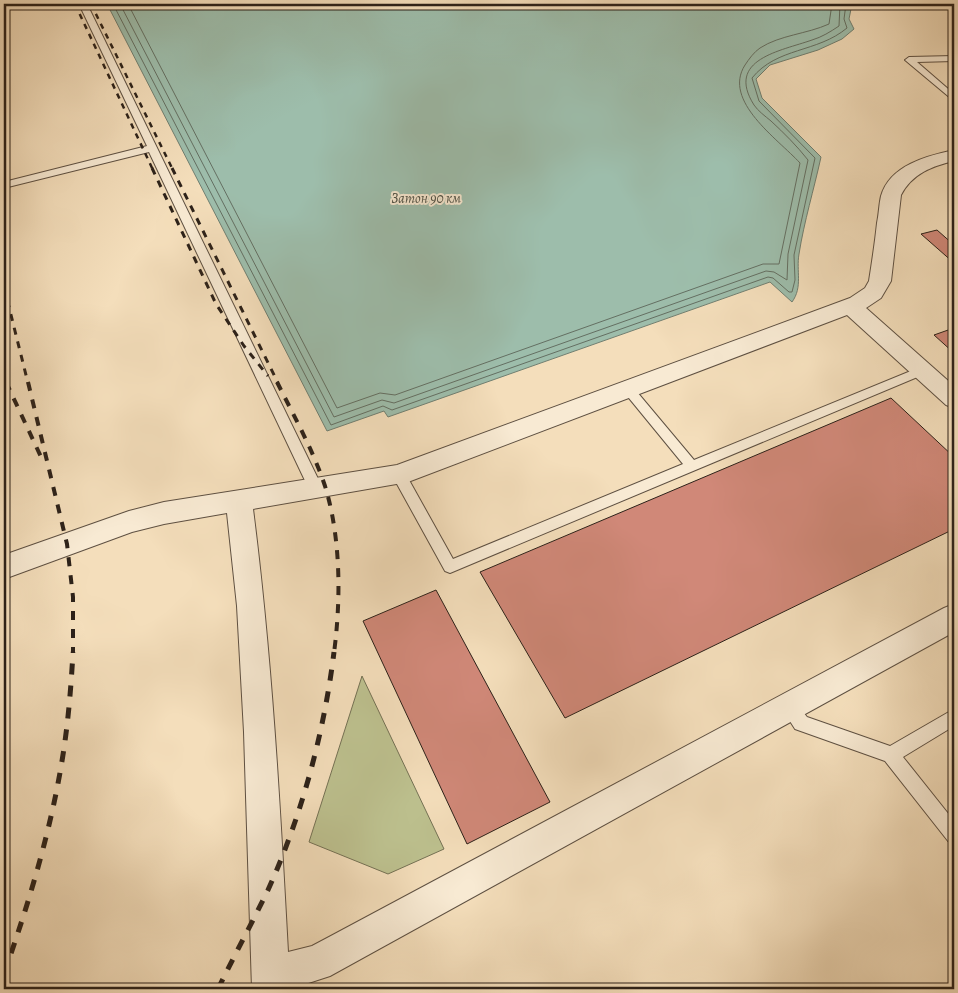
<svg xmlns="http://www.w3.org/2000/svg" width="958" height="993" viewBox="0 0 958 993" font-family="Alegreya,serif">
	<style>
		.green { fill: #bdc18f; stroke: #747154 }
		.water { fill: #9dbdab; stroke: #707f71 }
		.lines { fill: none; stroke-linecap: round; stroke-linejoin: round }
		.shore { stroke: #646f62; stroke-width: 1 }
		.building { fill: #d08878; stroke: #2c2119 }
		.service-casing { stroke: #5e5042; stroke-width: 2 }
		.minor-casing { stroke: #5e5042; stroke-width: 2 }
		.service { fill: #f8ead3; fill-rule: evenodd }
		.minor { fill: #f8ead3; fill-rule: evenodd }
		.rail-far3 { stroke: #2c2119; stroke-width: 2.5; stroke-dasharray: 5.5 5.5; stroke-linecap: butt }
		.rail-far2 { stroke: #2c2119; stroke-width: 3; stroke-dasharray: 7 7; stroke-linecap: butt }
		.rail-far1 { stroke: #2c2119; stroke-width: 4; stroke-dasharray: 9 9; stroke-linecap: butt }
		.rail { stroke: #2c2119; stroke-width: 5; stroke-dasharray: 11 11; stroke-linecap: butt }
		.labels { text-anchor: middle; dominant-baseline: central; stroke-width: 4; stroke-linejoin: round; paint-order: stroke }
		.far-water-label { font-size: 14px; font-style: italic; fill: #4e5045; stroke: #f8ead3 }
	</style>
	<rect width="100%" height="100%" fill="#f4debb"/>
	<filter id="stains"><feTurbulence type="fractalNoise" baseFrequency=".004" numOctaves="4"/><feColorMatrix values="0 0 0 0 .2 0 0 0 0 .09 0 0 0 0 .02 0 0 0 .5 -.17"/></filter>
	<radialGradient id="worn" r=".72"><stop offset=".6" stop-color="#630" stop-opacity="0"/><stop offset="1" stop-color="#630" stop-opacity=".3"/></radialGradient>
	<!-- green -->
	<path class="green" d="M362,676L444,849L388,874L309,842Z"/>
	<!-- water -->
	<path class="water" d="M107,4H852L849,19L854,29L842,39L818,50L770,65L756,79L762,98L821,157C814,189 804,222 799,254C796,271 803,287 792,302L770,282L388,417L384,411L327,431Z"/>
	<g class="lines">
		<!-- shore -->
		<path class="shore" d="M113,4L331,425L383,406L392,410L768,277L773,278L789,292H792L795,280L794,255L815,158L759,101L752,78C777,47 817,53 847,28L844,19L846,4
			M120,4L334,417L382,400L394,403L766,271L774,272L787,280L788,254L808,160C797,146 784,133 771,121C765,116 758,111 754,105C725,59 781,51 812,40C822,37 830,32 839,26L840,4
			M128,4L337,408L380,393L395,395L763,264H779L800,163C778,139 722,101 745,65C749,59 754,52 760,48C780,35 807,34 829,24L832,4"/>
	</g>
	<!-- building -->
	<path class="building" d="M937,230L954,245V263L921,234Z
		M951,329L954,331V353L934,335Z
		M891,398L954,457V529L565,718L480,572Z
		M436,590L550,802L467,844L363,621Z"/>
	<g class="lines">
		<!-- service casing -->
		<g class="service-casing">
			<path id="service" d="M79,4H87L323,489L321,493L316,494L311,493L309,489L149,152L4,188V182L147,146Z
				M954,56V61L917,62L954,94V101L905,60L909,57Z
				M923,366L929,370L927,373L450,573L445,571L392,475L394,471L399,470L404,471L453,559L683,464L624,392L622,389L624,386H632L694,460Z
				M789,699L795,702L807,717L890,746L954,709V726L903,757L954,821V844L948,841L885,761L795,729L781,707L783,702Z"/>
		</g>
		<!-- minor casing -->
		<g class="minor-casing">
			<path id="minor" d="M954,150V161C932,166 912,174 901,195L891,281L881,298L866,308L954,386V408L946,405L847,315L408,482L253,509C272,657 280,804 288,952L312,946L329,937L944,608L954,604V632L330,976L290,989H252L244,732L237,606L227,513L164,524L132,532L4,579V555L129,511L164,502L397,465L850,298L865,288L869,281C872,262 875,242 877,223C879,214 879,204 881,196C890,165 927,156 954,150Z"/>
		</g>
		<!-- service -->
		<use href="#service" class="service"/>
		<!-- minor -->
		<use href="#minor" class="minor"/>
		<!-- rail-far3 -->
		<path class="rail-far3" d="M75,4L153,170
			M91,4L173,170"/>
		<!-- rail-far2 -->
		<path class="rail-far2" d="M152,168L216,304L244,346L268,376
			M172,168L278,383
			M4,287L28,383
			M4,378L6,383"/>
		<!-- rail-far1 -->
		<path class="rail-far1" d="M6,382L42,459
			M28,382L67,544L73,597V653
			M277,382C294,416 313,450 325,486C341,538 341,600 334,653"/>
		<!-- rail -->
		<path class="rail" d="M4,974C28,905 50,834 62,761C68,725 71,688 73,652
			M218,989C234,956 252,923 268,890C302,815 324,733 334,652"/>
	</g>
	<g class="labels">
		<!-- far-water labels -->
		<g class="far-water-label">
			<text x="426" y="198">Затон 90 км</text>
		</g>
	</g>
	<!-- margin -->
	<rect width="958" height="993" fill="none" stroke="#f4debb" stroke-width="20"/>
	<rect x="5" y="5" width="948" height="983" fill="none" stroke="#2c2119" stroke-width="2.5"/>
	<rect x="10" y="10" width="938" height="973" fill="none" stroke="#2c2119"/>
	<rect width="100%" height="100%" filter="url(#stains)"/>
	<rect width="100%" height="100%" fill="url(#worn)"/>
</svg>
